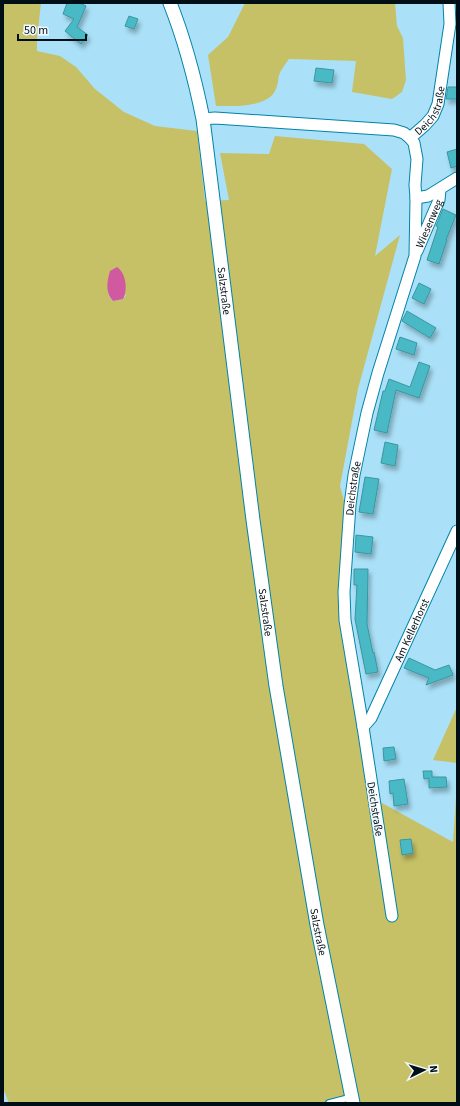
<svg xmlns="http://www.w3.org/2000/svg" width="460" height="1106" viewBox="0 0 460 1106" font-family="'Source Sans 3',sans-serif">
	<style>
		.green { fill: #c6c166; fill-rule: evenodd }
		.water { fill: #d059a0 }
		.building { fill: #49b9c6; stroke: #3a96a0; filter: url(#shadow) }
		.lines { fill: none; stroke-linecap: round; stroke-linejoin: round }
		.service-casing { stroke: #0283a7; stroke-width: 8 }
		.minor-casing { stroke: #0283a7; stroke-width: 13 }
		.tertiary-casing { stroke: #0283a7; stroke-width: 15 }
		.service { stroke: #fff; stroke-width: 5.5 }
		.minor { stroke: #fff; stroke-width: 11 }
		.tertiary { stroke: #fff; stroke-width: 13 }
		.labels { text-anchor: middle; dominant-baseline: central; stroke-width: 3.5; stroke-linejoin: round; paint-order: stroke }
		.street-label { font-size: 11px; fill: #000e16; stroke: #f1fafe }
	</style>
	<defs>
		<filter id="shadow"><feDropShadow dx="2.5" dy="4.5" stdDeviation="2" flood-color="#0004"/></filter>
	</defs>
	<rect width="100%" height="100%" fill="#aae1f8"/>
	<!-- green -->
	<path class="green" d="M3,3H41L37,39V51L60,56L76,67L95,89L124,112L155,126L197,131L205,201L229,200L220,153L269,154L275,136L364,144L392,169L375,256L400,235L358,389L340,486L344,501L341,589L371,797L453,842L457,783V1103H9L3,1088ZM108,291L126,295L123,299L113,301L110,298Z
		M245,3H395L397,26L403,38L406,80L402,92L392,99L352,92L356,61L289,59C285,64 281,70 279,75C278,80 278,86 275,91C266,108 233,106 216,106L208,55L228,37Z
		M457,707V763L433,760Z"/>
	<!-- water -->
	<path class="water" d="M117,267C126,273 128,290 123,299L113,301C105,293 107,281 110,271Z"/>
	<!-- building -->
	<path class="building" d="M67,3H80L86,6L77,27L88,35L81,44L65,31L74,19L63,14Z
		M129,16L138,19L134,29L125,26Z
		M316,68L334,70L332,83L314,81Z
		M448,87H457V99H446Z
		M457,149V166L451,168L447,152Z
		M443,209L456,215L446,240H447L439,264L427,260L438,227L436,226Z
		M419,283L431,289L424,304L412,298Z
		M407,311L436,328L430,338L402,321Z
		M400,337L417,343L414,355L396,349Z
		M419,362L430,366L419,398L396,390L387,433L374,430L383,391H385L389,379L410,387Z
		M385,442L398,445L395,466L381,463Z
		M365,477L379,479L373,514L359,512Z
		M356,535L373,537L371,554L355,552Z
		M354,569H368L367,624L373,653L374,652L378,672L366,674L355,619L357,585H354Z
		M409,658L435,670L449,665L453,675L426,685L429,678L404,668Z
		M394,747L396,759L384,761L383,748Z
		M423,771H432V777H446L447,787L429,788V778L424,779Z
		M404,779L408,804L394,806L393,793L390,794L389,781Z
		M411,839L413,853L402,855L400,840Z"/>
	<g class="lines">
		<!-- service casing -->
		<g class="service-casing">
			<path id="service" d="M329,1103L352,1097"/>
		</g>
		<!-- minor casing -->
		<g class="minor-casing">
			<g id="minor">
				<path d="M203,119L215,118L394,130L404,133L410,138"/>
				<path d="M416,198L428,196L457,178"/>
				<path id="s1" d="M417,251L439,200L440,190"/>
				<path id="s2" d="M363,727L371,718L457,531"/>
				<path id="s3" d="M392,916L363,727L345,620L344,592L350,505L354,475L367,413L378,373L415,256L416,198L415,185L417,159L414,143L410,138L425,125L433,116L438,104L450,24L449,3"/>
			</g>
		</g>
		<!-- tertiary casing -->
		<g class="tertiary-casing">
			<g id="tertiary">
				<path id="s4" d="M170,3C185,41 195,79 203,119L253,520L276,686L317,925L353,1103"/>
			</g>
		</g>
		<!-- service -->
		<use href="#service" class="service"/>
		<!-- minor -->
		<use href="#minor" class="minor"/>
		<!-- tertiary -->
		<use href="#tertiary" class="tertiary"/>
	</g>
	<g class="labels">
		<!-- street labels -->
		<g class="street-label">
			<text stroke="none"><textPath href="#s3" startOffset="828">Deichstraße</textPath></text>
			<text stroke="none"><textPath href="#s1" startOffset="30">Wiesenweg</textPath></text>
			<text stroke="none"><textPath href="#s4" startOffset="294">Salzstraße</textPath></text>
			<text stroke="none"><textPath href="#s3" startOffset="432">Deichstraße</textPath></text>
			<text stroke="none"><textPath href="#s4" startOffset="618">Salzstraße</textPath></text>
			<text stroke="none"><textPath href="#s2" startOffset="109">Am Kellerhorst</textPath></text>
			<text transform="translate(375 809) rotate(81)">Deichstraße</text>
			<text stroke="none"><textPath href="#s4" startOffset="942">Salzstraße</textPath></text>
		</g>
	</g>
	<!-- border -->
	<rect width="460" height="1106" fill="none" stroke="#000e16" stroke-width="8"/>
	<!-- north arrow -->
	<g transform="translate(424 1070) rotate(85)" stroke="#f1fafe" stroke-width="3" paint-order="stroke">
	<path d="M0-3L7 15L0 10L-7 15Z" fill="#000e16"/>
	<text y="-6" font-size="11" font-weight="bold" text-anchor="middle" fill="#000e16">N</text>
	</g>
	<!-- scale -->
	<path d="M18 34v6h68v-6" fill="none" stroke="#000e16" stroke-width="2"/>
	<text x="24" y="34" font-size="12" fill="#000e16" stroke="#f1fafe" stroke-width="3" paint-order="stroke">50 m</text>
</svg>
